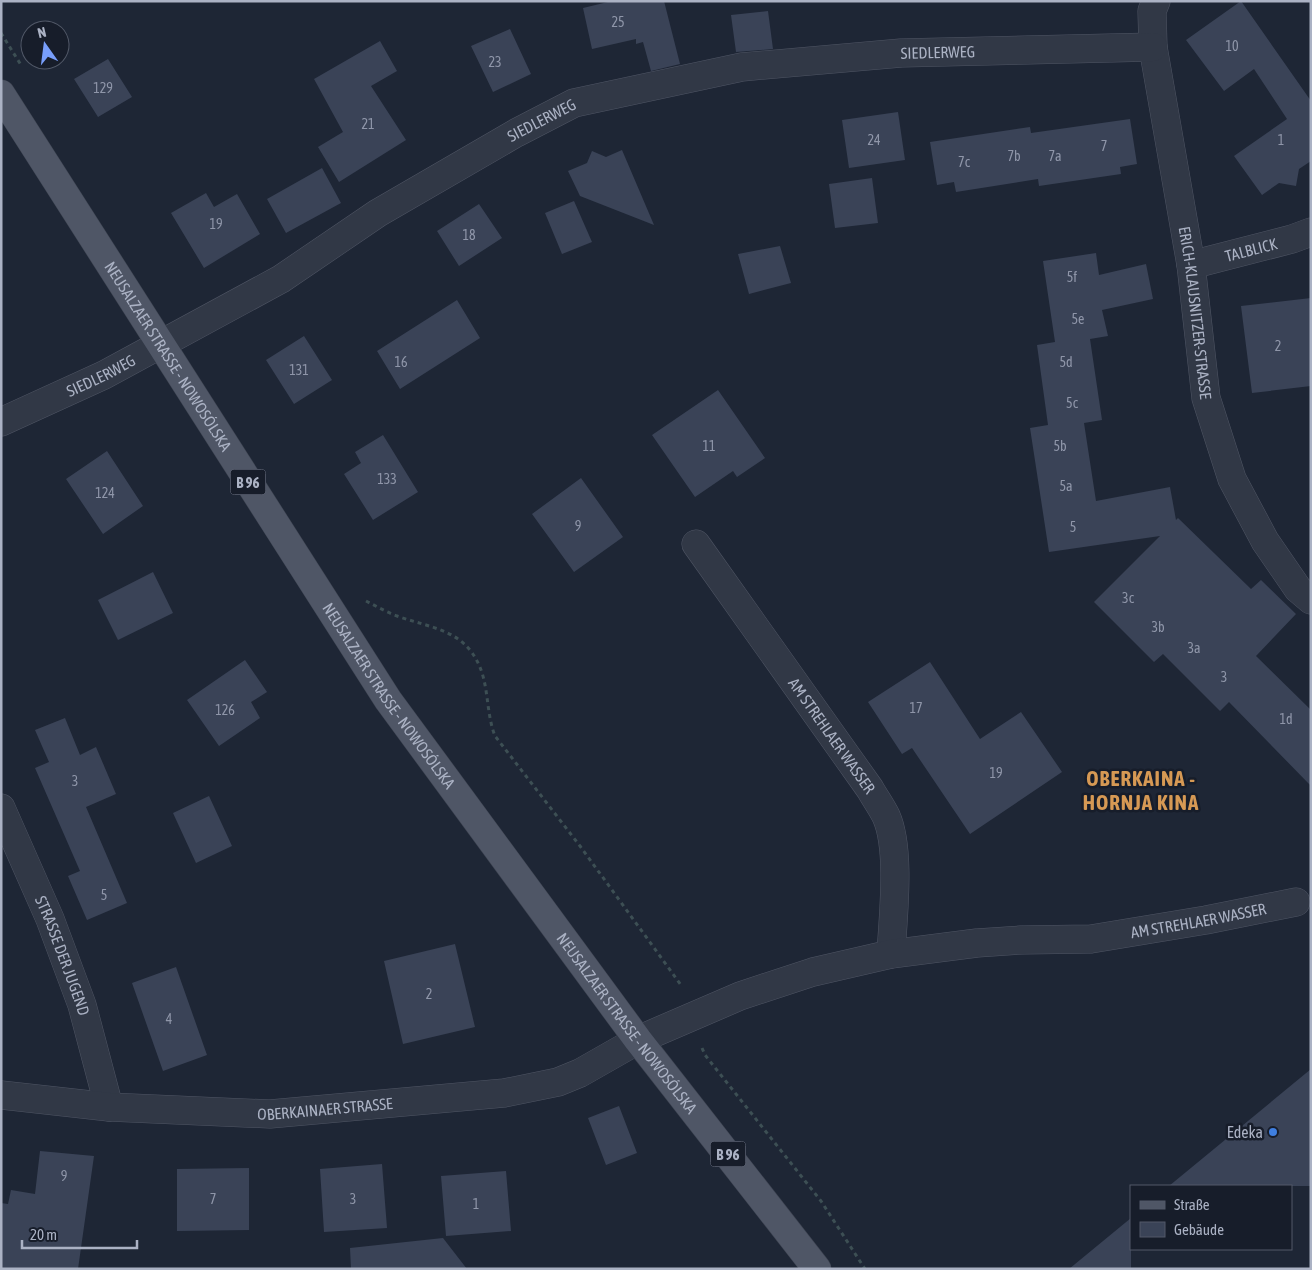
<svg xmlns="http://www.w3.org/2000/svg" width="1312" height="1270" viewBox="0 0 1312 1270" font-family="'Asap Condensed',sans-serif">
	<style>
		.building { fill: #3a4357 }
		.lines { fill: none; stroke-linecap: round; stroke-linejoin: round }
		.street-casing { stroke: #4f5564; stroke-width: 29 }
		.primary-casing { stroke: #3b414f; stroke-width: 29 }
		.path { stroke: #3d4f54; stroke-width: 3; stroke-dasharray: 4 4; stroke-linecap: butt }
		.street { stroke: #313846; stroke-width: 28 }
		.primary { stroke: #4f5666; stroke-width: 28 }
		.shop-dot { fill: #3f7fe0; stroke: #171d2a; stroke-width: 2 }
		.labels { text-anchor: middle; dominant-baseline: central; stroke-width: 5; stroke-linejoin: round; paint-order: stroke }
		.number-label { font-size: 14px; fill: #8f96a9 }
		.shield { fill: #171d2a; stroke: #7f8596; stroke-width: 1 }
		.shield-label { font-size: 15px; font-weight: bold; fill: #abb2c4 }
		.street-label { font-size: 16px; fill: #abb2c4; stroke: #171d2a }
		.poi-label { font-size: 16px; fill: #abb2c4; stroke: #171d2a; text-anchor: end }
		.district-label { font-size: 21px; font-weight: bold; letter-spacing: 1px; fill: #d69954; stroke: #171d2a }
	</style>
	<rect width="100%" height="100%" fill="#1e2635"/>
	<!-- building -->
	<path class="building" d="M612,1H664L680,64L651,71L643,42L636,44V39L592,49L583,8Z
		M1241,1L1311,101V161L1299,169L1296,186L1279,183L1262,195L1234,156L1287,119L1254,69L1224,91L1186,40Z
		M768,11L773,49L736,52L731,15Z
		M510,29L531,74L493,92L471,46Z
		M380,41L397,71L371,86L406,140L339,182L318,147L343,132L314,79Z
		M108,59L132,97L98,117L74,79Z
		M898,112L905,160L849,168L842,120Z
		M1130,119L1137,164L1120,167L1121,174L1039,186L1038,179L956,192L954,182L937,185L930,142L1030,127L1031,133Z
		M622,150L654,225L580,196L568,171L587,163L592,151L606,157Z
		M322,168L341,203L286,233L267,199Z
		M872,178L878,223L835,228L829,184Z
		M206,193L214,207L237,194L260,234L204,268L171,213Z
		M574,201L592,242L562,254L545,213Z
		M479,204L502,238L459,266L437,231Z
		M780,246L791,283L749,294L738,254Z
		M1096,253L1099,275L1146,264L1153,299L1102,310L1108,336L1090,339L1102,420L1084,423L1096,501L1170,487L1176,520L1178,518L1251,589L1261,580L1296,614L1256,656L1311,710V786L1229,702L1220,711L1163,654L1154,662L1094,602L1160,536L1049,552L1030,428L1048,425L1037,345L1055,342L1043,261Z
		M1311,298V386L1252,393L1241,306Z
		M457,300L480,338L400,389L377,351Z
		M304,336L332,380L294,404L266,360Z
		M718,390L765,458L737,477L733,471L695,497L652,435Z
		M383,435L418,492L373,520L344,474L361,463L355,452Z
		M107,451L143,506L103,534L66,479Z
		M581,478L623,537L574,572L532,514Z
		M153,572L173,613L118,640L98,600Z
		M245,660L267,692L251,702L260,718L219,746L187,700Z
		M930,662L980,739L1021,712L1062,772L970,834L912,748L902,754L868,702Z
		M65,718L80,755L96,747L116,794L86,807L127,903L87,920L68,876L80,871L35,768L49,762L35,730Z
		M209,796L232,846L196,863L173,813Z
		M455,944L475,1027L403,1044L384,961Z
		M176,967L207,1055L163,1071L132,983Z
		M1311,1069V1186H1169Z
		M619,1106L637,1153L606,1165L588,1118Z
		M40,1151L94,1156L78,1269H1V1203L8,1204L11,1190L35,1194Z
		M382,1164L387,1228L324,1232L320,1169Z
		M249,1168V1230L177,1231V1169Z
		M506,1171L511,1231L446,1236L441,1176Z
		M1131,1218V1269H1069Z
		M443,1238L467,1269H351L350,1248Z"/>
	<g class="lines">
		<!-- street casing -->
		<g class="street-casing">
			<g id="street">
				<path id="s1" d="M1156,1L1152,11L1153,47L1191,265L1206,398L1232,479L1265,541L1298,589L1311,600"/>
				<path id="s2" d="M1191,265L1292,239L1311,232"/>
				<path id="s3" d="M1,422L104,375L281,279L378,213L516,133L574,103L742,67L901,53L1153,47"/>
				<path id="s4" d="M696,544L870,789C875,798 881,806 886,816C901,849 893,917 891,954"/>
				<path id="s5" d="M1,808L50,919L82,1005L109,1107"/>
				<path id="s6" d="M1,1095L109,1107L270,1114L504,1093L558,1082L580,1073L638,1040L740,996L813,972L891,954L977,943L1021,940L1091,939L1206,920L1296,902"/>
			</g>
		</g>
		<!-- primary casing -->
		<g class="primary-casing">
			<g id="primary">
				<path id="s7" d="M1,94L388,700L638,1040L817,1269"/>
			</g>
		</g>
		<!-- path -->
		<path class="path" d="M1,33L21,65
			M366,601C376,606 386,612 397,616C430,628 463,629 479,665C489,687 486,713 495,736L580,846L681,985
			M702,1048L705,1055L821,1201L865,1269"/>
		<!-- street -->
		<use href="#street" class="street"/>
		<!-- primary -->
		<use href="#primary" class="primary"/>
	</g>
	<!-- markers -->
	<circle class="shop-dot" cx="1273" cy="1132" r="5"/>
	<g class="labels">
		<!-- number labels -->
		<g class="number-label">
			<text x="618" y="22">25</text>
			<text x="1232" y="46">10</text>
			<text x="495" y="62">23</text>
			<text x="103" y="88">129</text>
			<text x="368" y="124">21</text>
			<text x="874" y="140">24</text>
			<text x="1281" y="140">1</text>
			<text x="1104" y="146">7</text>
			<text x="1014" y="156">7b</text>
			<text x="1055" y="156">7a</text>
			<text x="964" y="162">7c</text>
			<text x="216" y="224">19</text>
			<text x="469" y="235">18</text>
			<text x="1072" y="277">5f</text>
			<text x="1078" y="319">5e</text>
			<text x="1278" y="346">2</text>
			<text x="401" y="362">16</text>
			<text x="1066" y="362">5d</text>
			<text x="299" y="370">131</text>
			<text x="1072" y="403">5c</text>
			<text x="709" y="446">11</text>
			<text x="1060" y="446">5b</text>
			<text x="387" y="479">133</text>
			<text x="1066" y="486">5a</text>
			<text x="105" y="493">124</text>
			<text x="578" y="526">9</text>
			<text x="1073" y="527">5</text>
			<text x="1128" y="598">3c</text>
			<text x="1158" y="627">3b</text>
			<text x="1194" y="648">3a</text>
			<text x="1224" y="677">3</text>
			<text x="916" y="708">17</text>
			<text x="225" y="710">126</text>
			<text x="1286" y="719">1d</text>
			<text x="996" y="773">19</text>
			<text x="75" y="781">3</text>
			<text x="104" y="895">5</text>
			<text x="429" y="994">2</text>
			<text x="169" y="1019">4</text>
			<text x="64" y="1176">9</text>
			<text x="213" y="1199">7</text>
			<text x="353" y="1199">3</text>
			<text x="476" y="1204">1</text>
		</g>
		<!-- shield labels -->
		<g class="shield">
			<rect x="230.5" y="469.5" width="35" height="25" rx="4"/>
			<rect x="710.5" y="1141.5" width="35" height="25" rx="4"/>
		</g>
		<g class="shield-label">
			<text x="248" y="482">B 96</text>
			<text x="728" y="1154">B 96</text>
		</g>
		<!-- street labels -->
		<g class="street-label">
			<text stroke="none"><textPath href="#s3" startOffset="1025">SIEDLERWEG</textPath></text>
			<text stroke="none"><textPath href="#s3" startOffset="620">SIEDLERWEG</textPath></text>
			<text stroke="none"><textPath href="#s2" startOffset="62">TALBLICK</textPath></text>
			<text stroke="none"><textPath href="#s1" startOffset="316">ERICH-KLAUSNITZER-STRASSE</textPath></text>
			<text stroke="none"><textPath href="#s7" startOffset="311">NEUSALZAER STRASSE - NOWOSÓLSKA</textPath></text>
			<text stroke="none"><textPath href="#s3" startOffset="110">SIEDLERWEG</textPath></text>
			<text stroke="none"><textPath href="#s7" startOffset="716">NEUSALZAER STRASSE - NOWOSÓLSKA</textPath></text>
			<text stroke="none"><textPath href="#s4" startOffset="235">AM STREHLAER WASSER</textPath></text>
			<text stroke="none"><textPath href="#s6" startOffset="1228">AM STREHLAER WASSER</textPath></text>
			<text stroke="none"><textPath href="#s5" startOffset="160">STRASSE DER JUGEND</textPath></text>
			<text stroke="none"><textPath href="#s7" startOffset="1121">NEUSALZAER STRASSE - NOWOSÓLSKA</textPath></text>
			<text stroke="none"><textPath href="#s6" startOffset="325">OBERKAINAER STRASSE</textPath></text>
		</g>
		<!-- poi labels -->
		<g class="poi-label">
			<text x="1263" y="1132">Edeka</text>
		</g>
		<!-- district labels -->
		<g class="district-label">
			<text x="1141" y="778">OBERKAINA -<tspan x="1141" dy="24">HORNJA KINA</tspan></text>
		</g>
	</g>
	<!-- border -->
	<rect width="1312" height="1270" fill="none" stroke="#abb2c4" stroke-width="5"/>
	<!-- legend -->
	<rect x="1130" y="1185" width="162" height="65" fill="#171d2a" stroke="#525968"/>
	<rect x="1140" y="1201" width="25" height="8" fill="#4f5666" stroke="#525968"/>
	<text x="1174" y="1210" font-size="15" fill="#abb2c4">Straße</text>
	<rect x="1140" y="1222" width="25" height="15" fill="#3a4357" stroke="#525968"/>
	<text x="1174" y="1235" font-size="15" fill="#abb2c4">Gebäude</text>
	<!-- north arrow -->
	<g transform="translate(45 45) rotate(346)"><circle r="24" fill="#171d2a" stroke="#525968"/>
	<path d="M0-4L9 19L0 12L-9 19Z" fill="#789efb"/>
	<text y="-8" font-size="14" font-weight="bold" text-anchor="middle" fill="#abb2c4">N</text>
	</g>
	<!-- scale -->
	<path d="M22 1240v8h115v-8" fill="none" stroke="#abb2c4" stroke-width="2.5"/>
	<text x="30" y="1240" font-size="15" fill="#abb2c4" stroke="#171d2a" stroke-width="4" paint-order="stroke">20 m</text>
</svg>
